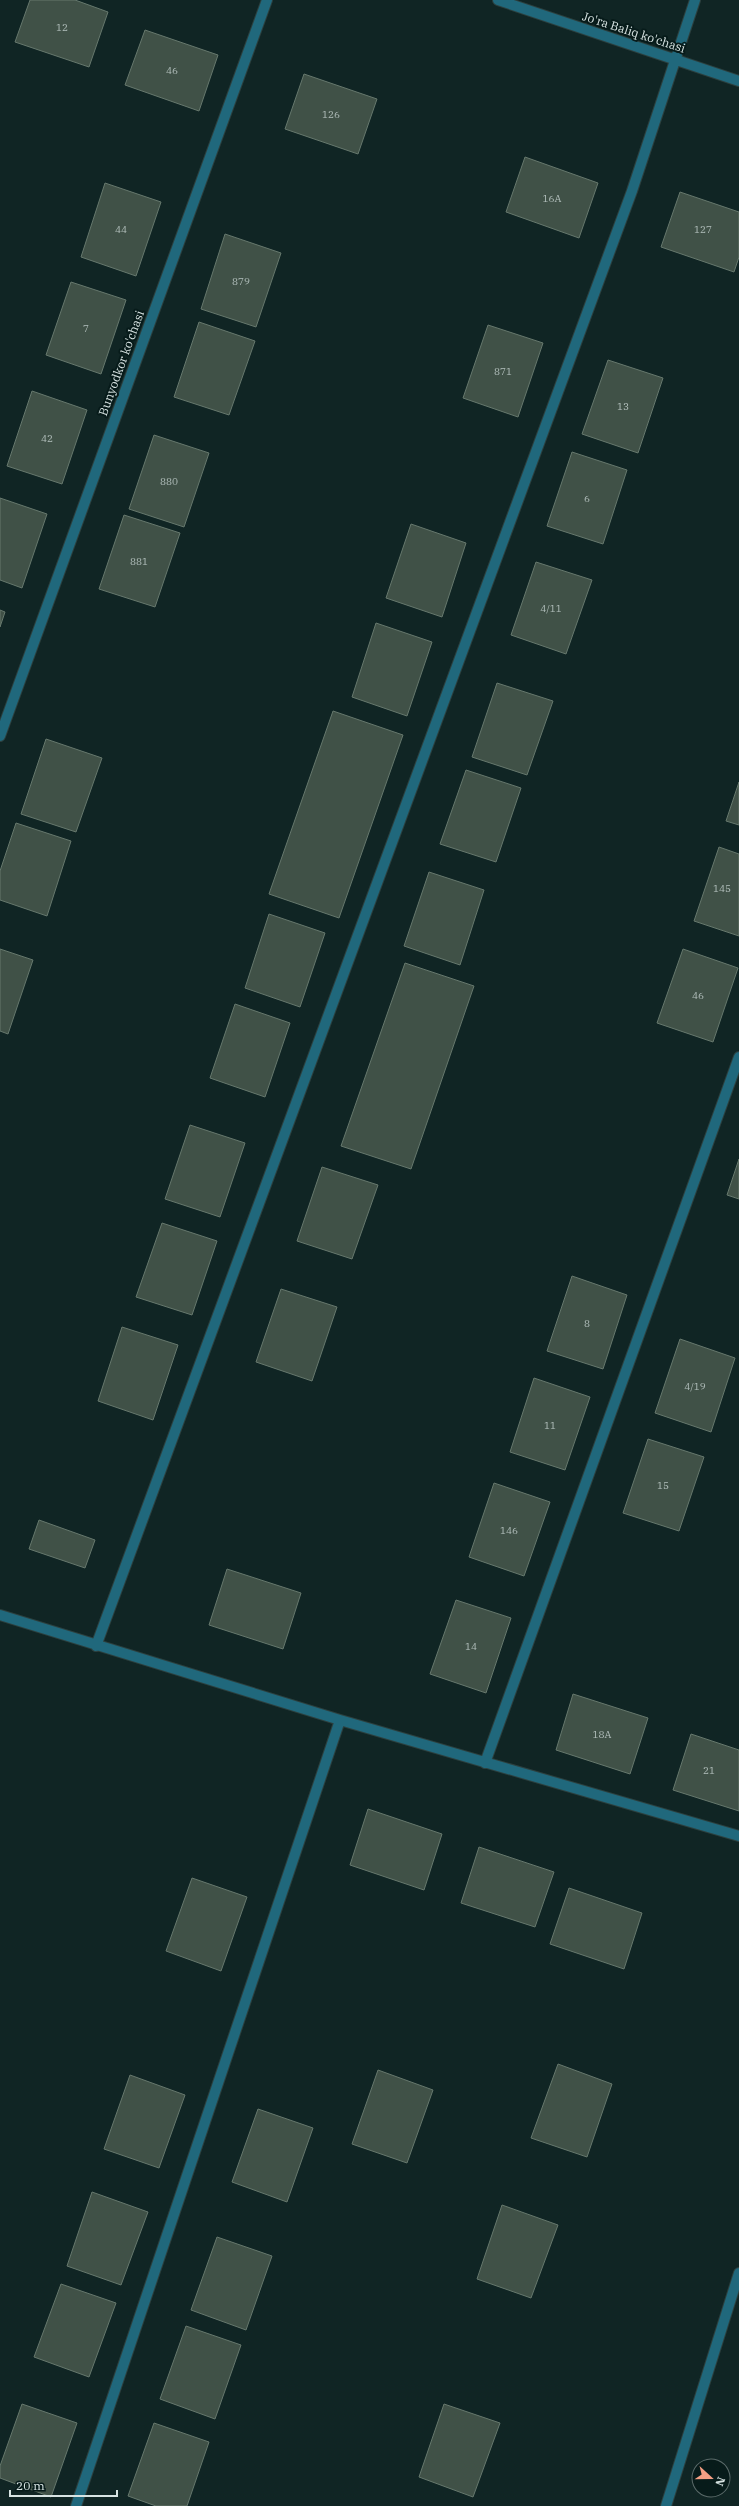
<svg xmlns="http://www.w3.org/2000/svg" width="739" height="2506" viewBox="0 0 739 2506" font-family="'IBM Plex Serif',serif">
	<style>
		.building { fill: #405147; stroke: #66786d }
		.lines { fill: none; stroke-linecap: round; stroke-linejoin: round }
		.minor-casing { stroke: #2c403f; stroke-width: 12 }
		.minor { stroke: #20687c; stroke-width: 10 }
		.labels { text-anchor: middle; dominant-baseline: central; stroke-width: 4; stroke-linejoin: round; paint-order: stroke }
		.number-label { font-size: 10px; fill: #b2bfbc }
		.street-label { font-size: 12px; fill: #d8e4e3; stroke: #071b1a }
	</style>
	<rect width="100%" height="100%" fill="#102524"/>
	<!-- building -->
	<path class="building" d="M30,0H75L108,12L89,67L15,42Z
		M145,30L218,55L199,111L125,85Z
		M304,74L377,99L358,154L285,129Z
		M525,157L598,183L579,238L506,212Z
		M105,183L161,202L136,276L81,257Z
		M680,192L739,212V257L734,272L661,247Z
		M225,234L281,253L256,327L201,309Z
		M71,282L126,300L101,374L46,355Z
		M199,322L255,341L229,415L174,397Z
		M488,325L543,343L518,417L463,398Z
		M608,360L663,378L638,453L582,434Z
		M32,391L87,410L62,484L7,466Z
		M154,435L209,453L184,527L129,509Z
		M572,452L627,470L603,544L547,526Z
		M0,498L47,514L22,588L0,580Z
		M124,515L180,533L155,607L99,589Z
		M411,524L466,543L442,617L386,598Z
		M536,562L592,580L566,654L511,635Z
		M0,610L5,612L0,627Z
		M376,623L432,642L407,716L352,697Z
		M497,683L553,701L527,775L472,757Z
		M333,711L403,735L339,918L269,894Z
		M46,739L102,758L76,832L21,814Z
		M466,770L521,788L496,862L440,844Z
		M739,782V825L726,821Z
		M16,823L71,841L47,916L0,900V871Z
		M719,847L739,854V936L694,921Z
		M429,872L484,890L460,965L404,946Z
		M269,914L325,933L300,1007L245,988Z
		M0,949L33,960L8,1034L0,1031Z
		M683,949L738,968L713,1042L657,1023Z
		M405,963L474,986L411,1169L341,1146Z
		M235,1004L290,1023L265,1097L210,1078Z
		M190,1125L245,1143L220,1217L165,1199Z
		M739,1159V1199L727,1195Z
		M322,1167L378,1185L352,1259L297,1241Z
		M162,1223L217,1241L192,1315L136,1297Z
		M572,1276L627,1295L603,1369L547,1351Z
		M281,1289L337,1307L312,1381L256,1362Z
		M122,1327L178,1345L153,1420L98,1401Z
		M680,1339L735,1358L711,1432L655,1413Z
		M534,1378L590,1397L565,1470L510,1452Z
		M648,1439L704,1457L679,1531L623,1513Z
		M494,1483L550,1502L524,1576L469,1557Z
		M39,1520L95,1540L85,1568L29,1549Z
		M227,1569L301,1593L283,1649L209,1625Z
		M456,1600L511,1618L486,1693L430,1674Z
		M573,1694L648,1718L630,1774L556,1750Z
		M691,1734L739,1750V1811L673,1790Z
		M368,1809L442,1834L424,1890L350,1865Z
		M479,1847L554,1872L535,1927L461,1903Z
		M192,1878L247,1897L221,1971L166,1951Z
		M569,1888L642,1913L624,1969L550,1944Z
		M558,2064L612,2084L587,2157L531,2138Z
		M378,2070L433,2090L407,2163L352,2144Z
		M130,2075L185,2095L159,2168L104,2149Z
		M258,2109L313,2128L287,2202L232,2182Z
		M92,2192L148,2212L121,2285L67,2266Z
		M502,2205L558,2225L531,2298L477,2279Z
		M217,2237L272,2256L246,2330L191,2310Z
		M61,2284L116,2303L89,2377L34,2357Z
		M186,2326L241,2345L215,2419L160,2399Z
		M22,2404L77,2423L51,2497L0,2478V2466Z
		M444,2404L500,2423L473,2497L419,2477Z
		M154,2423L209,2442L187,2506H156L128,2496Z"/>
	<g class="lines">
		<!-- minor casing -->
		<g class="minor-casing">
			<path id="minor" d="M498,0L739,81
				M0,736L267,0
				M0,1615L340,1720L739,1836
				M96,1646L632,191L695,0
				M485,1763L739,1057
				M76,2506L340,1720
				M666,2506L739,2273"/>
		</g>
		<!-- minor -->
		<use href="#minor" class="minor"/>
	</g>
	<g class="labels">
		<!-- number labels -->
		<g class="number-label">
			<text x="62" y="27">12</text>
			<text x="172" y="70">46</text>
			<text x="331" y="114">126</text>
			<text x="552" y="198">16A</text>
			<text x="121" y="229">44</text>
			<text x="703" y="229">127</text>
			<text x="241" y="281">879</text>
			<text x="86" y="328">7</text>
			<text x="503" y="371">871</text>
			<text x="623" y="406">13</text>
			<text x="47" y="438">42</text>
			<text x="169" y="481">880</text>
			<text x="587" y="498">6</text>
			<text x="139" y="561">881</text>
			<text x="551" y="608">4/11</text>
			<text x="722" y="888">145</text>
			<text x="698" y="995">46</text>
			<text x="587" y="1323">8</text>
			<text x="695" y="1386">4/19</text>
			<text x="550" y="1425">11</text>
			<text x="663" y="1485">15</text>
			<text x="509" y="1530">146</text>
			<text x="471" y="1646">14</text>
			<text x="602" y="1734">18A</text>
			<text x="709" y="1770">21</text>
		</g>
		<!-- street labels -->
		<g class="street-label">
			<text transform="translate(634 32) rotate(18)">Jo'ra Baliq ko'chasi</text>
			<text transform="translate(121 363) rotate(-70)">Bunyodkor ko'chasi</text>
		</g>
	</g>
	<!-- north arrow -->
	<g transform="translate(711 2478) rotate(111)"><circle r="19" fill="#071b1a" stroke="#5b6b6a"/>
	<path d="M0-3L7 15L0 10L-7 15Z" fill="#f39f84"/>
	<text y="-6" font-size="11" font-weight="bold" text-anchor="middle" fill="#d8e4e3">N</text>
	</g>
	<!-- scale -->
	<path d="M10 2490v6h107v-6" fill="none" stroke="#d8e4e3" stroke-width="2"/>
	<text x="16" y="2490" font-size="12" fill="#d8e4e3" stroke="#071b1a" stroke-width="3" paint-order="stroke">20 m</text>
</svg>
